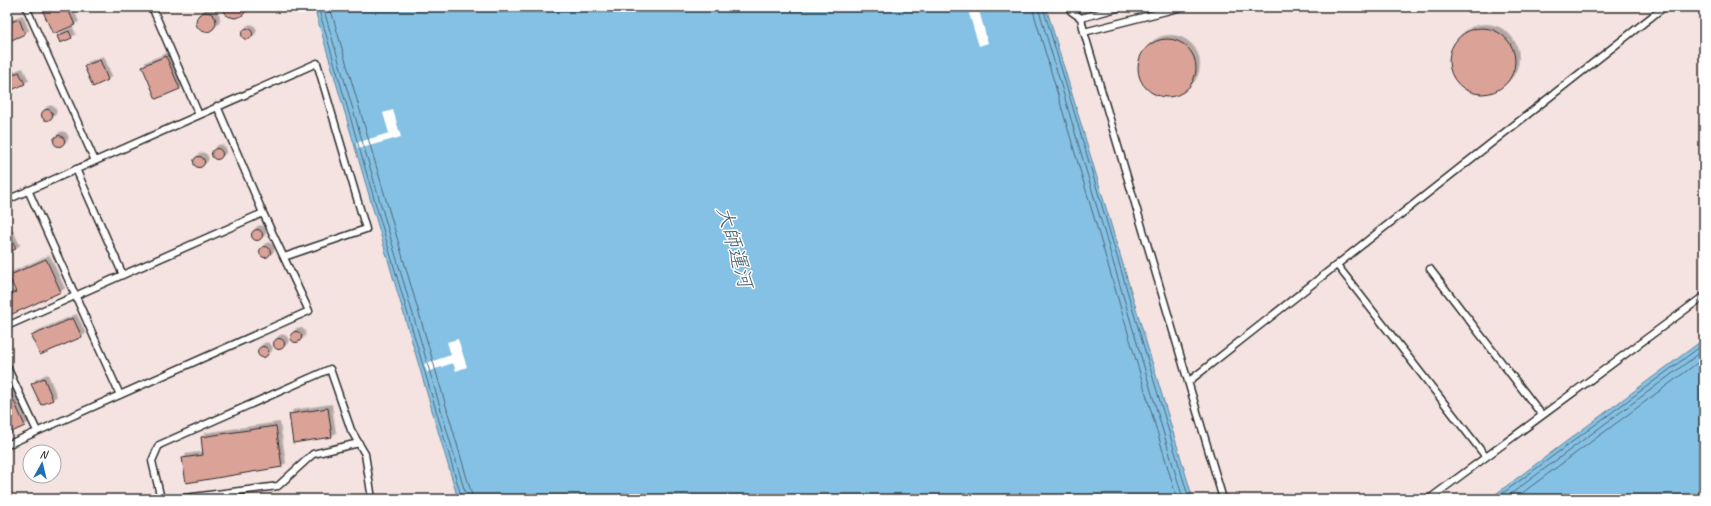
<svg xmlns="http://www.w3.org/2000/svg" width="1711" height="506" viewBox="0 0 1711 506" font-family="Caveat,'Klee One',sans-serif">
	<style>
		.built { fill: #f4e3e0; fill-rule: evenodd }
		.water { fill: #85c1e4; stroke: #61859a }
		.pier { fill: #fff }
		.lines { fill: none; stroke-linecap: round; stroke-linejoin: round }
		.shore { stroke: #4f6775; stroke-width: 1 }
		.building { fill: #dba298; stroke: #2b2b2b; filter: url(#shadow) }
		.service-casing { stroke: #2b2b2b; stroke-width: 9 }
		.service { stroke: #fff; stroke-width: 6 }
		.labels { text-anchor: middle; dominant-baseline: central; stroke-width: 3; stroke-linejoin: round; paint-order: stroke }
		.water-label { font-size: 21px; font-style: italic; fill: #4a606c; stroke: #fff }
	</style>
	<defs>
		<filter id="shadow"><feDropShadow dx="3.5" dy="-3.5" stdDeviation="0" flood-color="#0004"/></filter>
	</defs>
	<rect width="100%" height="100%" fill="#fff"/>
	<filter id="ink" filterUnits="userSpaceOnUse"><feTurbulence type="fractalNoise" baseFrequency=".025" numOctaves="2"/><feDisplacementMap in="SourceGraphic" scale="8" xChannelSelector="R" yChannelSelector="G"/><feConvolveMatrix kernelMatrix="1 2 1 2 8 2 1 2 1" color-interpolation-filters="sRGB"/></filter>
	<g filter="url(#ink)">
		<!-- built -->
		<path class="built" d="M7,7H314L458,499H7ZM30,452H54V476H30Z
			M1046,7H1704V339L1489,499H1193Z"/>
		<!-- water -->
		<path class="water" d="M314,7H1046L1193,499H458Z
			M1704,339V499H1489Z"/>
		<!-- pier -->
		<path class="pier" d="M967,7H978L988,43L979,46Z
			M393,110L401,137L358,149L356,143L389,133L383,113Z
			M458,339L467,367L456,371L453,363L427,372L424,364L451,355L447,342Z"/>
		<g class="lines">
			<!-- shore -->
			<path class="shore" d="M318,7L462,499
				M323,7L467,499
				M330,7L473,499
				M1032,7L1177,499
				M1038,7L1183,499
				M1043,7L1189,499
				M1495,499L1704,344
				M1504,499L1704,350
				M1514,499L1704,358"/>
		</g>
		<!-- building -->
		<path class="building" d="M41,7H67L75,25L53,34Z
			M222,7H249L242,16L235,18L227,16Z
			M196 22a10 10 0 1 1 20 0a10 10 0 1 1-20 0Z
			M7,18L9,23L19,19L25,34L7,42Z
			M1449 61a33 33 0 1 1 66 0a33 33 0 1 1-66 0Z
			M241.5 34a5.5 5.5 0 1 1 11 0a5.5 5.5 0 1 1-11 0Z
			M69,31L72,38L60,43L57,36Z
			M1138 68a29 29 0 1 1 58 0a29 29 0 1 1-58 0Z
			M166,56L180,89L156,99L142,66Z
			M100,60L108,80L93,87L84,66Z
			M19,72L25,84L7,92V77Z
			M41.5 115a5.5 5.5 0 1 1 11 0a5.5 5.5 0 1 1-11 0Z
			M53.5 141a5.5 5.5 0 1 1 11 0a5.5 5.5 0 1 1-11 0Z
			M211.5 154a5.5 5.5 0 1 1 11 0a5.5 5.5 0 1 1-11 0Z
			M193.5 162a5.5 5.5 0 1 1 11 0a5.5 5.5 0 1 1-11 0Z
			M251.5 235a5.5 5.5 0 1 1 11 0a5.5 5.5 0 1 1-11 0Z
			M9,234L16,249L7,253V235Z
			M259.5 252a5.5 5.5 0 1 1 11 0a5.5 5.5 0 1 1-11 0Z
			M46,259L61,292L10,315L7,309V296L16,292L8,276Z
			M73,318L82,337L40,355L31,336Z
			M290.5 337a5.5 5.5 0 1 1 11 0a5.5 5.5 0 1 1-11 0Z
			M273.5 344a5.5 5.5 0 1 1 11 0a5.5 5.5 0 1 1-11 0Z
			M257.5 352a5.5 5.5 0 1 1 11 0a5.5 5.5 0 1 1-11 0Z
			M44,378L53,400L41,405L31,384Z
			M7,385L25,426L7,434Z
			M328,408L332,437L293,443L289,414Z
			M276,426L282,467L186,483L182,458L203,455L201,437Z"/>
		<g class="lines">
			<!-- service casing -->
			<g class="service-casing">
				<path id="service" d="M26,7L95,161
					M152,7L199,115
					M1070,7L1071,11L1081,18L1084,32
					M1182,7L1084,32L1223,499
					M1081,18L1121,7
					M76,169L123,275
					M28,190L120,395
					M7,200L317,63L366,229L284,257
					M1337,265L1486,457
					M1430,269L1542,415
					M7,326L263,213
					M7,367L37,431
					M1188,382L1664,7
					M7,445L309,311L263,213L217,106
					M161,499L152,461L159,445L330,369L351,430L365,454L372,499
					M177,499L278,486L313,454L359,443
					M1429,499L1704,296"/>
			</g>
			<!-- service -->
			<use href="#service" class="service"/>
		</g>
	</g>
	<g class="labels">
		<!-- water labels -->
		<g class="water-label">
			<text transform="translate(735 247) rotate(74)">大師運河</text>
		</g>
	</g>
	<!-- margin -->
	<rect width="1711" height="506" fill="none" stroke="#fff" stroke-width="24"/>
	<rect x="12" y="12" width="1687" height="482" fill="none" stroke="#2b2b2b" stroke-width="1.5" filter="url(#ink)"/>
	<!-- north arrow -->
	<g transform="translate(42 464) rotate(8)"><circle r="19" fill="#ffffff" stroke="#aaaaaa"/>
	<path d="M0-3L7 15L0 10L-7 15Z" fill="#1f6fb2"/>
	<text y="-6" font-size="11" font-weight="bold" text-anchor="middle" fill="#2b2b2b">N</text>
	</g>
</svg>
